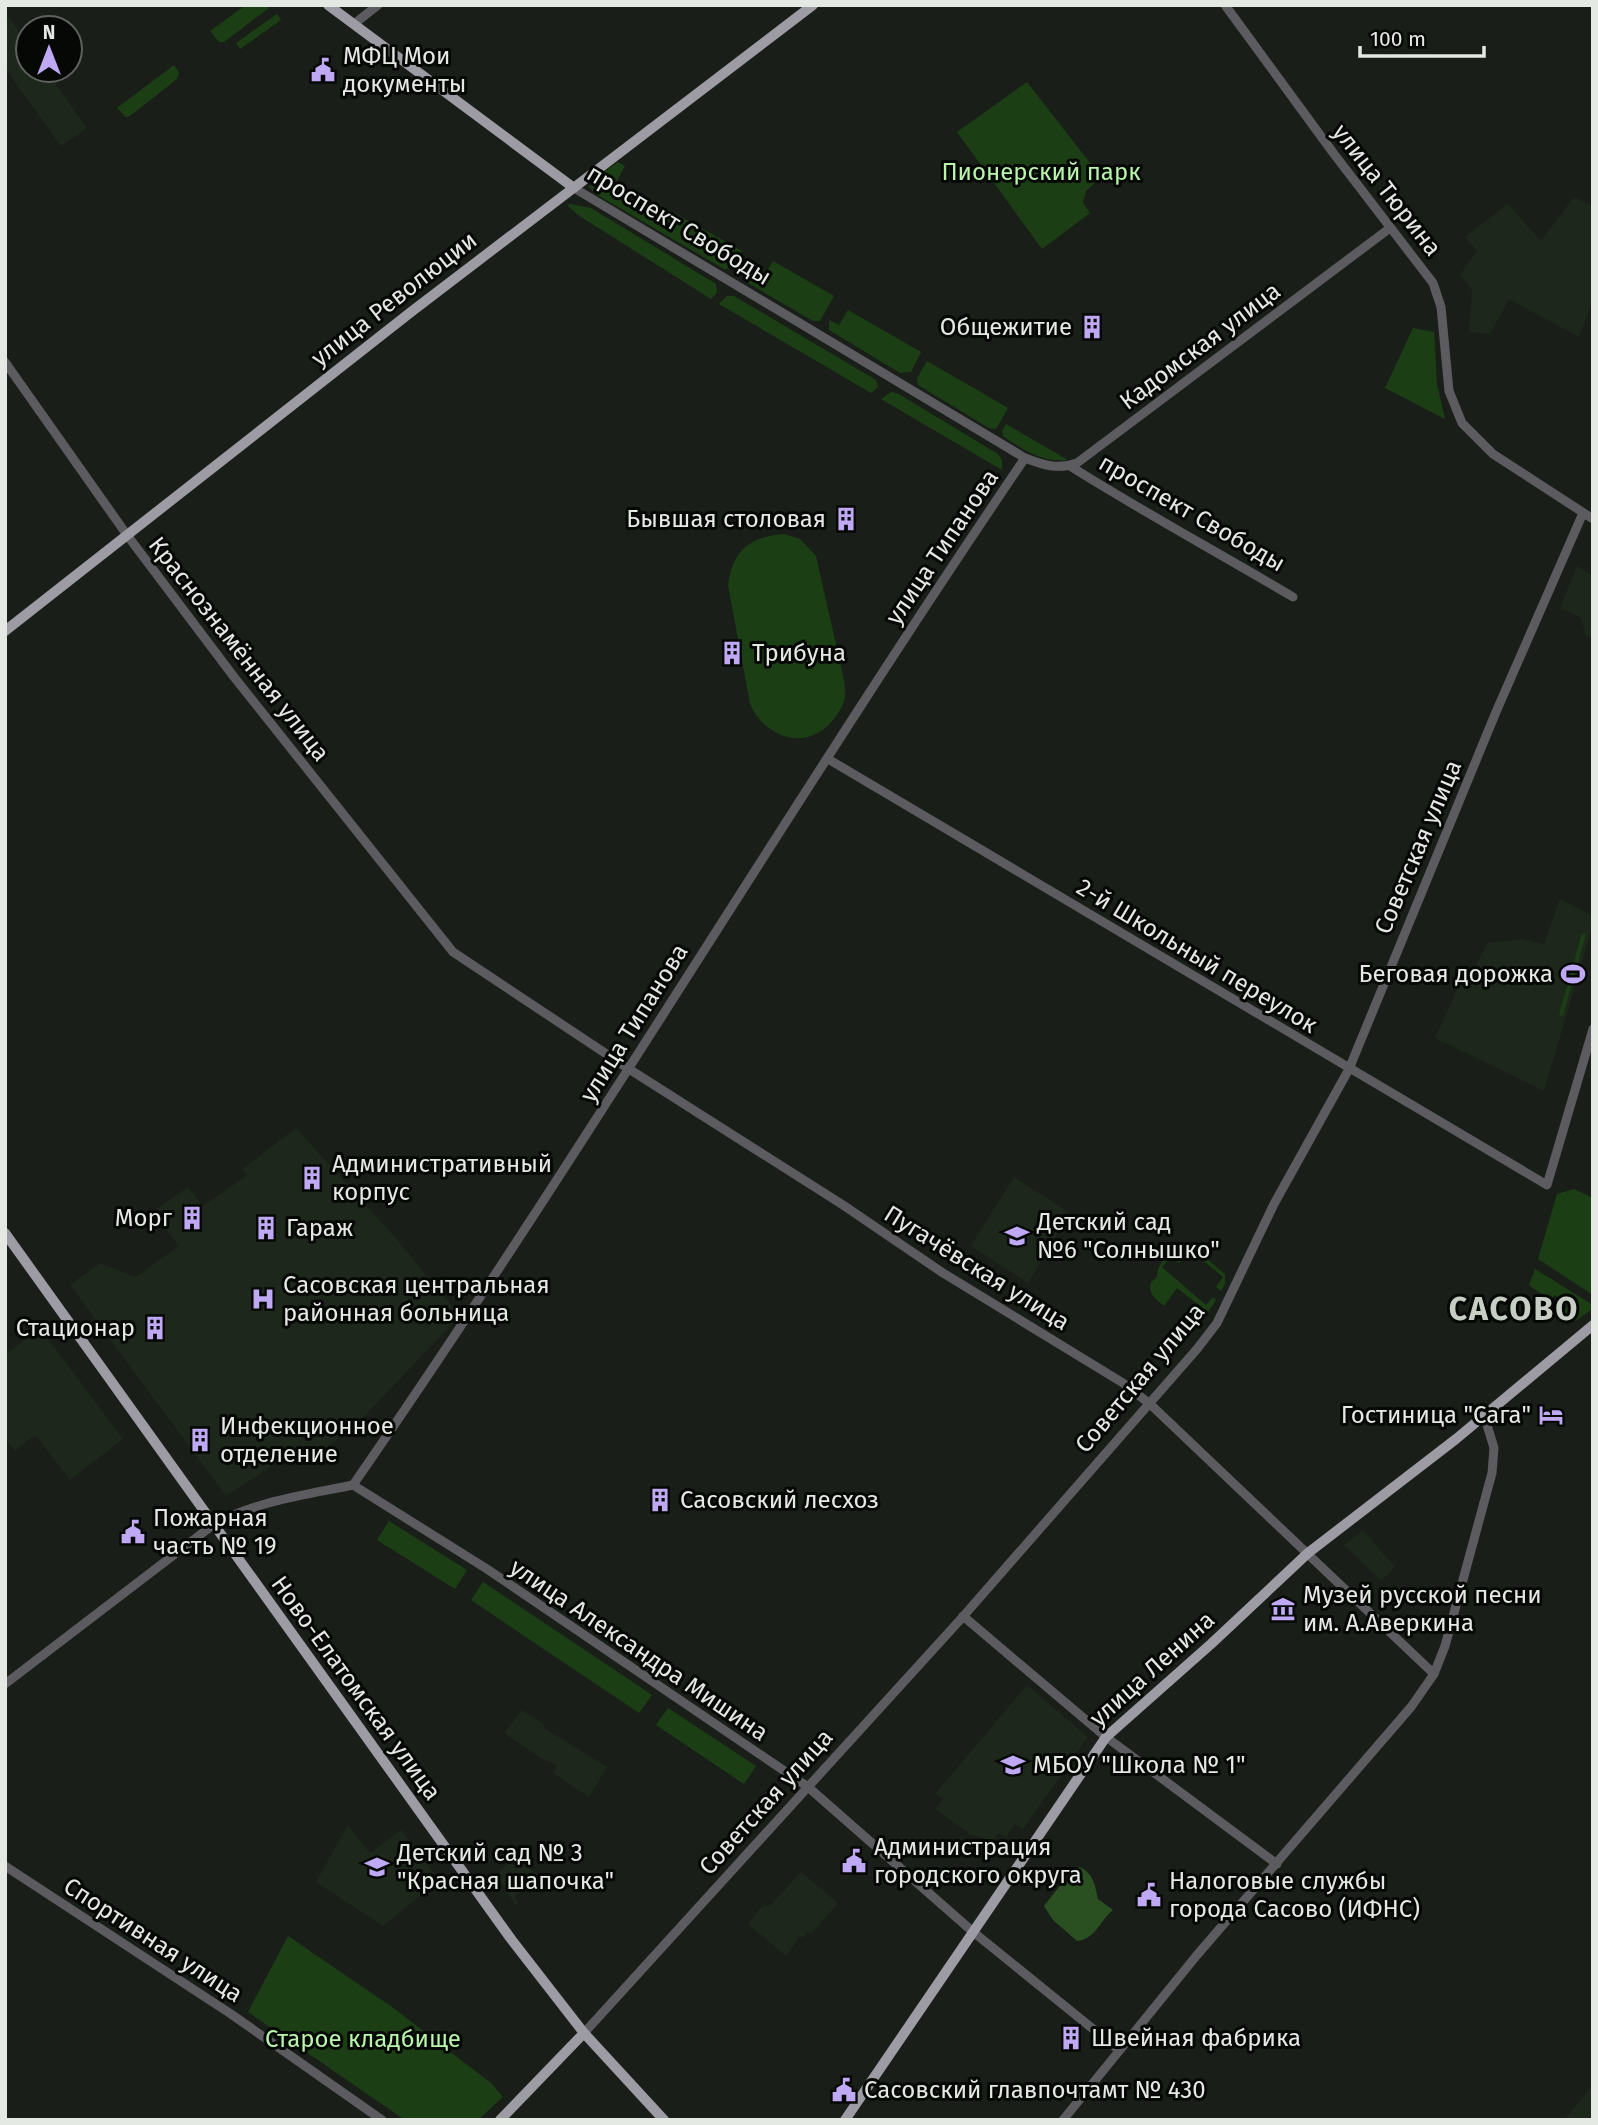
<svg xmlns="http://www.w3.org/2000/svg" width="1598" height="2125" viewBox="0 0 1598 2125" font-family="'Fira Sans',sans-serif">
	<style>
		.built { fill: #1e271b }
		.green { fill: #1c3e15 }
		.forest { fill: #2a5021 }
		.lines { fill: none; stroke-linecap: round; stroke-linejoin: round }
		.minor { stroke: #5c5b60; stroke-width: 9 }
		.major { stroke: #9d9ba3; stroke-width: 10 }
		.labels { text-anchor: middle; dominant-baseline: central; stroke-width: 6; stroke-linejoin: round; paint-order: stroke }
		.poi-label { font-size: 24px; fill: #e5e9e4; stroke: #060806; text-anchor: start }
		.park-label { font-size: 24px; fill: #b8f5ab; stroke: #060806 }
		.street-label { font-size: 24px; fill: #e5e9e4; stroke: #060806 }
		.district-label { font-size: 32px; font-weight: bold; letter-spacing: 2px; fill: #c7cfc5; stroke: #060806 }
	</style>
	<rect width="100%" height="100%" fill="#191f18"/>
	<!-- built -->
	<path class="built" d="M9,17L28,44V70H46L87,128L61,146L5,68V20Z
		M1574,197L1593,206V300L1579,337L1509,299L1490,334L1469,332L1472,290L1460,275L1477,251L1465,237L1508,204L1541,241Z
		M1577,566L1593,576V638L1586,635L1581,618L1560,608Z
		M1560,899L1593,916V925L1544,1091L1435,1038L1466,970L1472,972L1488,943L1522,939L1544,944Z
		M296,1128L393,1235L458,1313V1318L357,1424L306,1463L297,1450L226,1496L70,1285L100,1263L136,1277L179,1246L152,1212L188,1187L203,1206L247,1175L242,1169Z
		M1014,1177L1070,1213L1028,1283L971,1246Z
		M40,1328L123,1439L70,1480L37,1437H32L15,1451L5,1439V1355Z
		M1363,1530L1395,1567L1381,1581L1344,1545Z
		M1027,1685L1088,1737L1023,1829L1015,1824L1006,1837L999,1833L993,1841L970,1834L935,1809L943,1799L935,1794Z
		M522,1710L545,1725L544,1728L607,1767L589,1797L553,1773L557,1765L544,1760L504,1733Z
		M348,1825L370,1853L401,1830L439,1880L383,1926L316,1882Z
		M513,1858L541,1876L535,1885L529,1886L515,1896L518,1903L516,1905L496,1875Z
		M801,1872L838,1903L811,1934L807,1932L803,1938L800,1936L786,1956L748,1924L764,1904L769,1907Z
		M1593,2085V2120H1564Z"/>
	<!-- green -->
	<path class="green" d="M246,5H268L269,8L224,42H219L210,31Z
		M277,14L281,20L240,49L236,43Z
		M174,65L179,73L177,79L130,116L126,117L117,108Z
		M1027,82L1101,177L1086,191L1083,203L1090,213L1042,249L957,132Z
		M618,162L625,166L614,186L598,176Z
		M595,179L659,216L664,207L742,251L732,268L724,269L594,193L589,186Z
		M570,204L591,208L716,284L717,293L711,299L578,215L567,205Z
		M773,261L834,296L820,321H813L743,280L747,267L764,276Z
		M727,296H734L876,380L878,387L871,393L719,304Z
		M848,310L921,352L911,372L900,373L829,330V320L839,325Z
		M1413,328L1434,332L1437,384L1445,419L1385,388Z
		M927,361L1008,408L996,429L989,428L918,385L917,378Z
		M891,392L897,393L998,454L1002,460V470L881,399Z
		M1006,424L1068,460C1043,463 1023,450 1003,436L1002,431Z
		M784,534L800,539L816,556L844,680C845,685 845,691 845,697C844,705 837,715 832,721C806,752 765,738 750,704L728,585C733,550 749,537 784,534Z
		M1582,933L1586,934L1563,1016L1559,1015Z
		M1574,1189L1593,1198V1295L1538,1259L1557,1194Z
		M1184,1243L1194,1248L1225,1274V1284L1221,1291L1216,1287L1223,1277L1190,1250L1179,1263L1170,1257L1162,1267L1206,1305L1213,1297L1216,1300L1208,1312L1177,1288L1164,1306C1156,1299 1147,1293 1151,1282L1157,1277C1156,1266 1172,1245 1184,1243Z
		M1535,1269L1593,1305V1308L1576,1321L1564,1312L1568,1305L1555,1295L1550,1300L1529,1285Z
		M389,1521L467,1570L455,1589L377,1540Z
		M483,1582L652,1695L639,1713L471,1600Z
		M668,1708L756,1766L744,1784L656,1725Z
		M288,1936L392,2007L491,2083L503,2097L478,2120H405L248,2012Z"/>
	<!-- forest -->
	<path class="forest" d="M1079,1867C1094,1873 1095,1886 1098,1899L1113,1910C1100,1920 1096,1939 1077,1941L1053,1920L1044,1906L1073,1869Z"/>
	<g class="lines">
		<!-- minor -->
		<path class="minor" d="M1225,5L1334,154L1433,283L1441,307L1449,391L1462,423L1493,454L1593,519
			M354,24L378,5
			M574,188L1025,458C1043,465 1058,470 1077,463L1390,228
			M5,362L127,535L234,677L453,952L629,1069L843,1205L943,1273L1123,1383L1150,1404L1434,1674
			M1070,466C1143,512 1219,553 1293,597
			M828,759L1547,1185L1593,1029
			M353,1485L487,1569L808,1787L972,1931L1119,2050
			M963,1616L1106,1737L1277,1864
			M5,1684L213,1525C256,1501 305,1495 353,1485C586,1149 795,796 1025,458
			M5,1866L231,2014L382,2120
			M584,2033L960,1620L1197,1349L1217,1323L1274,1204L1349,1069L1496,712L1583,513
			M1063,2120L1197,1955L1411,1707L1434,1674L1445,1646L1492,1473L1494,1448L1484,1415"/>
		<!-- major -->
		<path class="major" d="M328,5L574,188
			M5,631L411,312L813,5
			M5,1233L511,1939L584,2033L664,2120
			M500,2120L584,2033
			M845,2120L1106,1737L1211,1644L1308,1553L1456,1439L1593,1325"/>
	</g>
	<!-- icons -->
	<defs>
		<g id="civic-bare" transform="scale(1.89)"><path d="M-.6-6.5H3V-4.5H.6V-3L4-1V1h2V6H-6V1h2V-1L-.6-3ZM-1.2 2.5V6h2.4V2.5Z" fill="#bfa9f4" stroke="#060806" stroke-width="2.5" paint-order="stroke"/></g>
		<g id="building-bare" transform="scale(1.89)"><path d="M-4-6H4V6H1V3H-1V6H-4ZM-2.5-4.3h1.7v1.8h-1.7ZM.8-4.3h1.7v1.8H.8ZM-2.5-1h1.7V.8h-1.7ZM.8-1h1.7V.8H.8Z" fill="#bfa9f4" stroke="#060806" stroke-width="2.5" paint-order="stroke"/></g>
		<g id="stadium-bare" transform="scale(1.89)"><path d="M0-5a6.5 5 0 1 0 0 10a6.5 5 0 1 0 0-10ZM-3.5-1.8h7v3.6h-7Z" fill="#bfa9f4" stroke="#060806" stroke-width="2.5" paint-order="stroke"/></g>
		<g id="school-bare" transform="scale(1.89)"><path d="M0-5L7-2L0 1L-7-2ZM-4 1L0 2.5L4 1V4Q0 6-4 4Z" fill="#bfa9f4" stroke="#060806" stroke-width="2.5" paint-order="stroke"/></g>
		<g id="hospital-bare" transform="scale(1.89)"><path d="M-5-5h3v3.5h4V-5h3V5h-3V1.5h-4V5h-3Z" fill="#bfa9f4" stroke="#060806" stroke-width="2.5" paint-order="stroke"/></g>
		<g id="hotel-bare" transform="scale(1.89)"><path d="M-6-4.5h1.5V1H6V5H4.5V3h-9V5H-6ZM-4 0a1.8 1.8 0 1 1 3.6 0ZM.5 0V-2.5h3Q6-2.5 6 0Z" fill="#bfa9f4" stroke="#060806" stroke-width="2.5" paint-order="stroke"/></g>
		<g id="museum-bare" transform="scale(1.89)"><path d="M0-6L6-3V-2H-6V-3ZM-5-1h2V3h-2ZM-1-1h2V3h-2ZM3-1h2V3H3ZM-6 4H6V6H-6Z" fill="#bfa9f4" stroke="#060806" stroke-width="2.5" paint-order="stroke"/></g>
	</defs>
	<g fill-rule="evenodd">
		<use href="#civic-bare" x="323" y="70"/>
		<use href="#building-bare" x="1092" y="327"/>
		<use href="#building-bare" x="846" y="519"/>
		<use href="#building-bare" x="732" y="653"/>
		<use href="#stadium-bare" x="1573" y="974"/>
		<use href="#building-bare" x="312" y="1178"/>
		<use href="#building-bare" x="192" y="1218"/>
		<use href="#building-bare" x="266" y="1228"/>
		<use href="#school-bare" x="1017" y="1236"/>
		<use href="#hospital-bare" x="263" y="1299"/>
		<use href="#building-bare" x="155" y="1328"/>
		<use href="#hotel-bare" x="1551" y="1415"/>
		<use href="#building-bare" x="200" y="1440"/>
		<use href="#building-bare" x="660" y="1500"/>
		<use href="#civic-bare" x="133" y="1532"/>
		<use href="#museum-bare" x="1283" y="1609"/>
		<use href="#school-bare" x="1013" y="1765"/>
		<use href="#civic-bare" x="854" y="1861"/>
		<use href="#school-bare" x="377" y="1867"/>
		<use href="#civic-bare" x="1149" y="1895"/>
		<use href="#building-bare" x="1071" y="2038"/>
		<use href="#civic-bare" x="844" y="2090"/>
	</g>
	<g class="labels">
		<!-- poi labels -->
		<g class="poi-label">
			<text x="343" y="56">МФЦ Мои<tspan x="343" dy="28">документы</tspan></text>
			<text x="1072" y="327" text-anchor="end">Общежитие</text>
			<text x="826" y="519" text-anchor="end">Бывшая столовая</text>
			<text x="752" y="653">Трибуна</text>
			<text x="1553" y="974" text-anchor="end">Беговая дорожка</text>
			<text x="332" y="1164">Административный<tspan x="332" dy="28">корпус</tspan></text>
			<text x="172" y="1218" text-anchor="end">Морг</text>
			<text x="1037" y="1222">Детский сад<tspan x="1037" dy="28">№6 "Солнышко"</tspan></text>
			<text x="286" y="1228">Гараж</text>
			<text x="283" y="1285">Сасовская центральная<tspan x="283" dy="28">районная больница</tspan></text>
			<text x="135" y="1328" text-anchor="end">Стационар</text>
			<text x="1531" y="1415" text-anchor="end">Гостиница "Сага"</text>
			<text x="220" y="1426">Инфекционное<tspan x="220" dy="28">отделение</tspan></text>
			<text x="680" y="1500">Сасовский лесхоз</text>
			<text x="153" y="1518">Пожарная<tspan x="153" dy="28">часть № 19</tspan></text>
			<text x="1303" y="1595">Музей русской песни<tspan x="1303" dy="28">им. А.Аверкина</tspan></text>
			<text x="1033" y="1765">МБОУ "Школа № 1"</text>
			<text x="874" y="1847">Администрация<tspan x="874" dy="28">городского округа</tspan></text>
			<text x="397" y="1853">Детский сад № 3<tspan x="397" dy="28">"Красная шапочка"</tspan></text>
			<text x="1169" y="1881">Налоговые службы<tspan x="1169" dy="28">города Сасово (ИФНС)</tspan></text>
			<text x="1091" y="2038">Швейная фабрика</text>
			<text x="864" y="2090">Сасовский главпочтамт № 430</text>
		</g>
		<!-- park labels -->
		<g class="park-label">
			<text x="1041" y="172">Пионерский парк</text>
			<text x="363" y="2039">Старое кладбище</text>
		</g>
		<!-- street labels -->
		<g class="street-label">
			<text transform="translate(1387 190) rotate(52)">улица Тюрина</text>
			<text transform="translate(679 225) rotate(31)">проспект Свободы</text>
			<text transform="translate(394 299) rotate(-38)">улица Революции</text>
			<text transform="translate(1200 346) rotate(-37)">Кадомская улица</text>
			<text transform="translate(1192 513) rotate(30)">проспект Свободы</text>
			<text transform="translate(942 547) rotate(-56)">улица Типанова</text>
			<text transform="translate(239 649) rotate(52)">Краснознамённая улица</text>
			<text transform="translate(1418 847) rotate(-67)">Советская улица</text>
			<text transform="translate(1197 956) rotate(31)">2-й Школьный переулок</text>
			<text transform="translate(634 1023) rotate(-58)">улица Типанова</text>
			<text transform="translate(977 1268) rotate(32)">Пугачёвская улица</text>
			<text transform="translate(1140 1378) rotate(-50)">Советская улица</text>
			<text transform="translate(639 1650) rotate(34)">улица Александра Мишина</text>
			<text transform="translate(1152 1669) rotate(-42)">улица Ленина</text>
			<text transform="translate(356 1688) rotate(54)">Ново-Елатомская улица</text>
			<text transform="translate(766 1802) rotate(-48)">Советская улица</text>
			<text transform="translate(153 1940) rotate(33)">Спортивная улица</text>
		</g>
		<!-- district labels -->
		<g class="district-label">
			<text x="1514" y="1309">САСОВО</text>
		</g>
	</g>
	<!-- border -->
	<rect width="1598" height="2125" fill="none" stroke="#e5e9e4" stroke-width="14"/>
	<!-- north arrow -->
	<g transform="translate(49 49)"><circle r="33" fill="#060806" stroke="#5f625f" stroke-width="2"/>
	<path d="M0-5L12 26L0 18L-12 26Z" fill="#bfa9f4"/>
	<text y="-10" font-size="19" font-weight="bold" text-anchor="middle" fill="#e5e9e4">N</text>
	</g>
	<!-- scale -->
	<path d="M1360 46v10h124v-10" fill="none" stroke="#e5e9e4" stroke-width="3.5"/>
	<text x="1370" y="46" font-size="21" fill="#e5e9e4" stroke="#060806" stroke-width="5" paint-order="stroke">100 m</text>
</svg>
